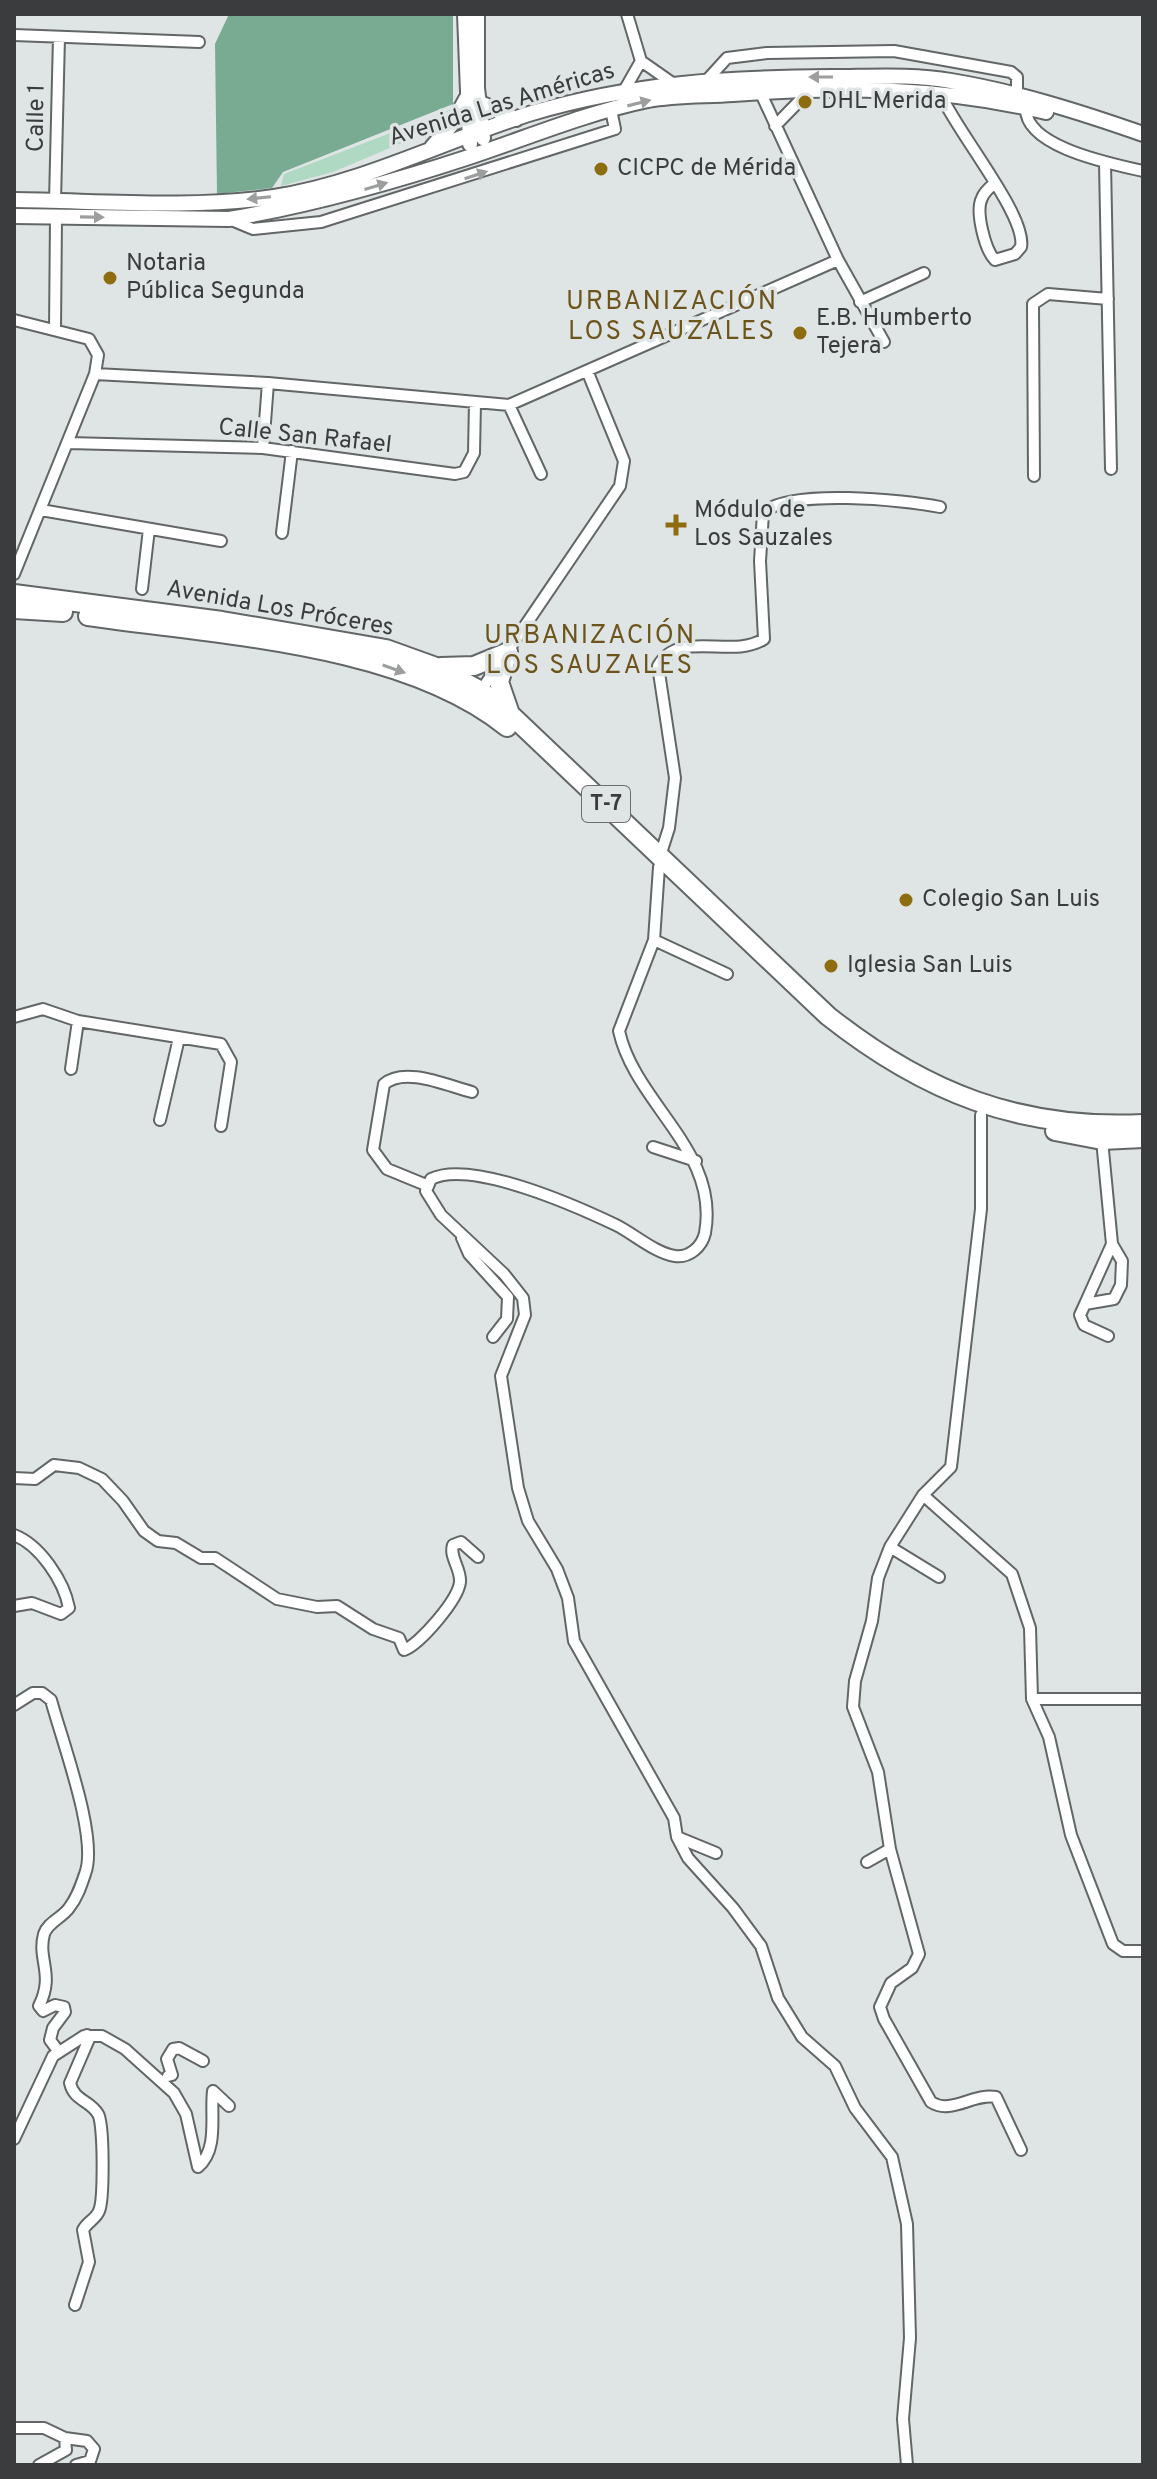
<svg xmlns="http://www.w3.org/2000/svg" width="1157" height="2479" viewBox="0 0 1157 2479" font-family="Overpass,sans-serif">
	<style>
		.green { fill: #b0d9c4 }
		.forest { fill: #79ab92 }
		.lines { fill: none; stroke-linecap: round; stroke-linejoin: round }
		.street-casing { stroke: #626667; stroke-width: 14 }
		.secondary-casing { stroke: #626667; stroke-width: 18 }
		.highway-casing { stroke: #626667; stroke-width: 22 }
		.street { stroke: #fff; stroke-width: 10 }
		.secondary { stroke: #fff; stroke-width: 14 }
		.highway { stroke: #fff; stroke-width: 18 }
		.oneway { fill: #9d9e9e }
		.poi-dot { fill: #8e6c10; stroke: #dfe4e5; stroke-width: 3 }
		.labels { text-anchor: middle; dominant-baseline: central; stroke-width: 7; stroke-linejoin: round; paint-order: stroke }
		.shield { fill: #dfe4e5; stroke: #6c6e6f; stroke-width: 2 }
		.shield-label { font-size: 22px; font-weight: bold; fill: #3b3c3d }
		.poi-label { font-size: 24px; fill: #3b3c3d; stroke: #dfe4e5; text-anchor: start }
		.street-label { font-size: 24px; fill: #3b3c3d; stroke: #dfe4e5 }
		.neighbourhood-label { font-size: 26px; letter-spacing: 2px; fill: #6c541b; stroke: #dfe4e5 }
	</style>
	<rect width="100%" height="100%" fill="#dfe4e5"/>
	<!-- green -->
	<path class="green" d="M450,110L442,126L333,172L281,186L284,174Z"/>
	<!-- forest -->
	<path class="forest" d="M229,14H453V104L283,172L272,188L217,194L215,44Z"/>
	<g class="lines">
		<!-- street casing -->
		<g class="street-casing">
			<path id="street" d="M627,14L641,61L671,82
				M14,35L199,42
				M707,80L727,58L767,53L894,51L1011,72L1017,77V95
				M758,87L838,260L884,342
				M625,89L641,61
				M941,95C957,132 1027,216 1021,247L1015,254L995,260C985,250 975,211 982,198C984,192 990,187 995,183
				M1026,107C1023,147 1113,164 1143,171
				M775,126L809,91
				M1105,163L1111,469
				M55,201L59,37
				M229,219L253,229L321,222L615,129L611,110
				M860,302L924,273
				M14,320L89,339L98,355L95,374L14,574
				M55,330L56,217
				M95,374L268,383L509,405L838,260
				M509,405L541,474
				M68,443L263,448L455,474L464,472L474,453L475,402
				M263,448L268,383
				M1034,476L1033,304L1048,294L1108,299
				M41,510L221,541
				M282,533L292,451
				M142,589L149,529
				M480,692L620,486L624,461L588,373
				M660,856L669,828L675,778L658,666C680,628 731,660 764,639L760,561L763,513C788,488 905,500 940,507
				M659,867L654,940L619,1031C635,1104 720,1151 705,1233C702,1247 689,1258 675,1256C655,1253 634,1234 616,1225C576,1206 471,1159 431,1179L426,1191L441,1215L504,1274L523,1298L525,1315L501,1376L518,1488L528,1521L557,1569L568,1598L574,1641L674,1818L677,1837L688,1858L733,1908L761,1946L778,1998L802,2037L835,2066L855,2108L892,2157L907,2224L910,2338L903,2419L907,2465
				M654,940L727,974
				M14,1017L43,1009L78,1021L221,1044L231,1062L221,1126
				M71,1069L78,1021
				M981,1115V1209L951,1467L923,1495L890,1547L878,1578L872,1621L855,1681L853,1707L878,1772L890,1849L919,1954L912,1968L891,1983L880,2007L884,2019L931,2102C951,2115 973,2093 996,2097L1021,2150
				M160,1120L179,1038
				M1102,1140L1112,1244L1122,1261L1121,1285L1114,1299L1085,1304L1080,1315L1084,1325L1108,1336
				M653,1147L696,1161
				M426,1185L387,1169L373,1150L384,1084C405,1066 448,1086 472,1092
				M462,1238L469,1254L508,1297L507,1319L493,1337
				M1085,1304L1112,1244
				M14,1478L35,1479L54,1465L79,1468L102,1479L123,1501L144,1531L158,1541L176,1543L201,1558H215L277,1599L317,1607L337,1606L373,1629L399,1638L404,1650C420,1644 458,1600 460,1582C461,1568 449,1557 453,1545L461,1542L478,1557
				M923,1495L1012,1574L1030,1628L1032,1699L1049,1737L1071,1835L1113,1944L1123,1951H1143
				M14,1535C40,1545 64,1581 69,1608L61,1614L32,1603L14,1606
				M890,1547L939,1577
				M1032,1699H1143
				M14,1705L33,1693H42L51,1700C62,1741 99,1839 85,1874C81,1886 77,1898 69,1908C62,1918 48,1922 44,1934C37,1960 55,1974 39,2006L43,2011L55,2005L64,2007L65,2012L53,2028L50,2040L59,2052
				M677,1837L716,1853
				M867,1862L890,1849
				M168,2076L172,2075L167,2059L173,2049L179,2048L203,2061
				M14,2139L53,2056L84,2036H102L125,2049L174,2093L186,2114L198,2167C219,2149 210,2115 213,2091L229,2106
				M75,2305L89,2262L83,2230C87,2222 96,2219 99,2211C104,2200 104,2123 98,2114C90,2100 74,2101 70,2083L89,2039L87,2035
				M14,2428H44L65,2438L66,2450L39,2465
				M65,2438L87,2441L94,2449L90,2461L76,2465"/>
		</g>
		<!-- secondary casing -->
		<g class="secondary-casing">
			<path id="secondary" d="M465,14L470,144
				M477,14V88L483,138
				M478,102L516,119
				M432,147L453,123L466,99
				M14,200C100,201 188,209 274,197C361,184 448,139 532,113C634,83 725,78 830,77C871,77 911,74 951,81C1017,92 1080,112 1143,134
				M14,216L229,219C311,205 390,183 469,157C529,137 586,113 648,100C675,95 705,96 733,94C838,86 942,87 1046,112"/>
		</g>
		<!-- highway casing -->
		<g class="highway-casing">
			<path id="highway" d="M14,594L222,621L386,649L436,667L481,691L510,714L828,1016C924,1092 1019,1130 1143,1124
				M14,609L63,612
				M88,616C218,635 403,643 507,727
				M508,652L499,682L510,714
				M441,667L474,666L508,652
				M1055,1131L1102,1140L1143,1138"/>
		</g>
		<!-- street -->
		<use href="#street" class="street"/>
		<!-- secondary -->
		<use href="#secondary" class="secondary"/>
		<!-- highway -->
		<use href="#highway" class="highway"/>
	</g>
	<!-- one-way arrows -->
	<defs><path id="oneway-solid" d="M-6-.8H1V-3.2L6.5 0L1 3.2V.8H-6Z" transform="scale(2)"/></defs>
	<g class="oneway">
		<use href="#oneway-solid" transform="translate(821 77) rotate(180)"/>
		<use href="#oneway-solid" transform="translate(639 103) rotate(-14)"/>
		<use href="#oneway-solid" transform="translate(476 175) rotate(-18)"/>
		<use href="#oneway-solid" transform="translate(376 186) rotate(-17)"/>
		<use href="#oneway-solid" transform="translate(259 198) rotate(174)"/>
		<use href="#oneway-solid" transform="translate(92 217) rotate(1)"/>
		<use href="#oneway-solid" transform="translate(394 669) rotate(19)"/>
	</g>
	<!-- markers -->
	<g class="poi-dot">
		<circle cx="805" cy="102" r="8"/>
		<circle cx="601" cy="169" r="8"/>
		<circle cx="110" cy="278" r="8"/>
		<circle cx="800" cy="333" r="8"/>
		<path d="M672 513h8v8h8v8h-8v8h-8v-8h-8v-8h8z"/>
		<circle cx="906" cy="900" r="8"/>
		<circle cx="831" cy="966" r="8"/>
	</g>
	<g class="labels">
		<!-- shield labels -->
		<rect class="shield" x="582" y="786" width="48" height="36" rx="6"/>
		<g class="shield-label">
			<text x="606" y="804">T-7</text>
		</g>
		<!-- poi labels -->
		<g class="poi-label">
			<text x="821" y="102">DHL Merida</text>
			<text x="617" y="169">CICPC de Mérida</text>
			<text x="126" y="264">Notaria<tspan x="126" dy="28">Pública Segunda</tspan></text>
			<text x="816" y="319">E.B. Humberto<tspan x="816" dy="28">Tejera</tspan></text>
			<text x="694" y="511">Módulo de<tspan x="694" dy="28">Los Sauzales</tspan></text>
			<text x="922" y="900">Colegio San Luis</text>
			<text x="847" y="966">Iglesia San Luis</text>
		</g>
		<!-- street labels -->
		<g class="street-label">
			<text transform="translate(502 105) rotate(-17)">Avenida Las Américas</text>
			<text transform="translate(37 118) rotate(-89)">Calle 1</text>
			<text transform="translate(305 437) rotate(6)">Calle San Rafael</text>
			<text transform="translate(280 609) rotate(10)">Avenida Los Próceres</text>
		</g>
		<!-- neighbourhood labels -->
		<g class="neighbourhood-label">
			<text x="672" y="302">URBANIZACIÓN<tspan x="672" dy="30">LOS SAUZALES</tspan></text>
			<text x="590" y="636">URBANIZACIÓN<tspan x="590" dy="30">LOS SAUZALES</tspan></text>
		</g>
	</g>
	<!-- border -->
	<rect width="1157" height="2479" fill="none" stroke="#3b3c3d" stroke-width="32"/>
</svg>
